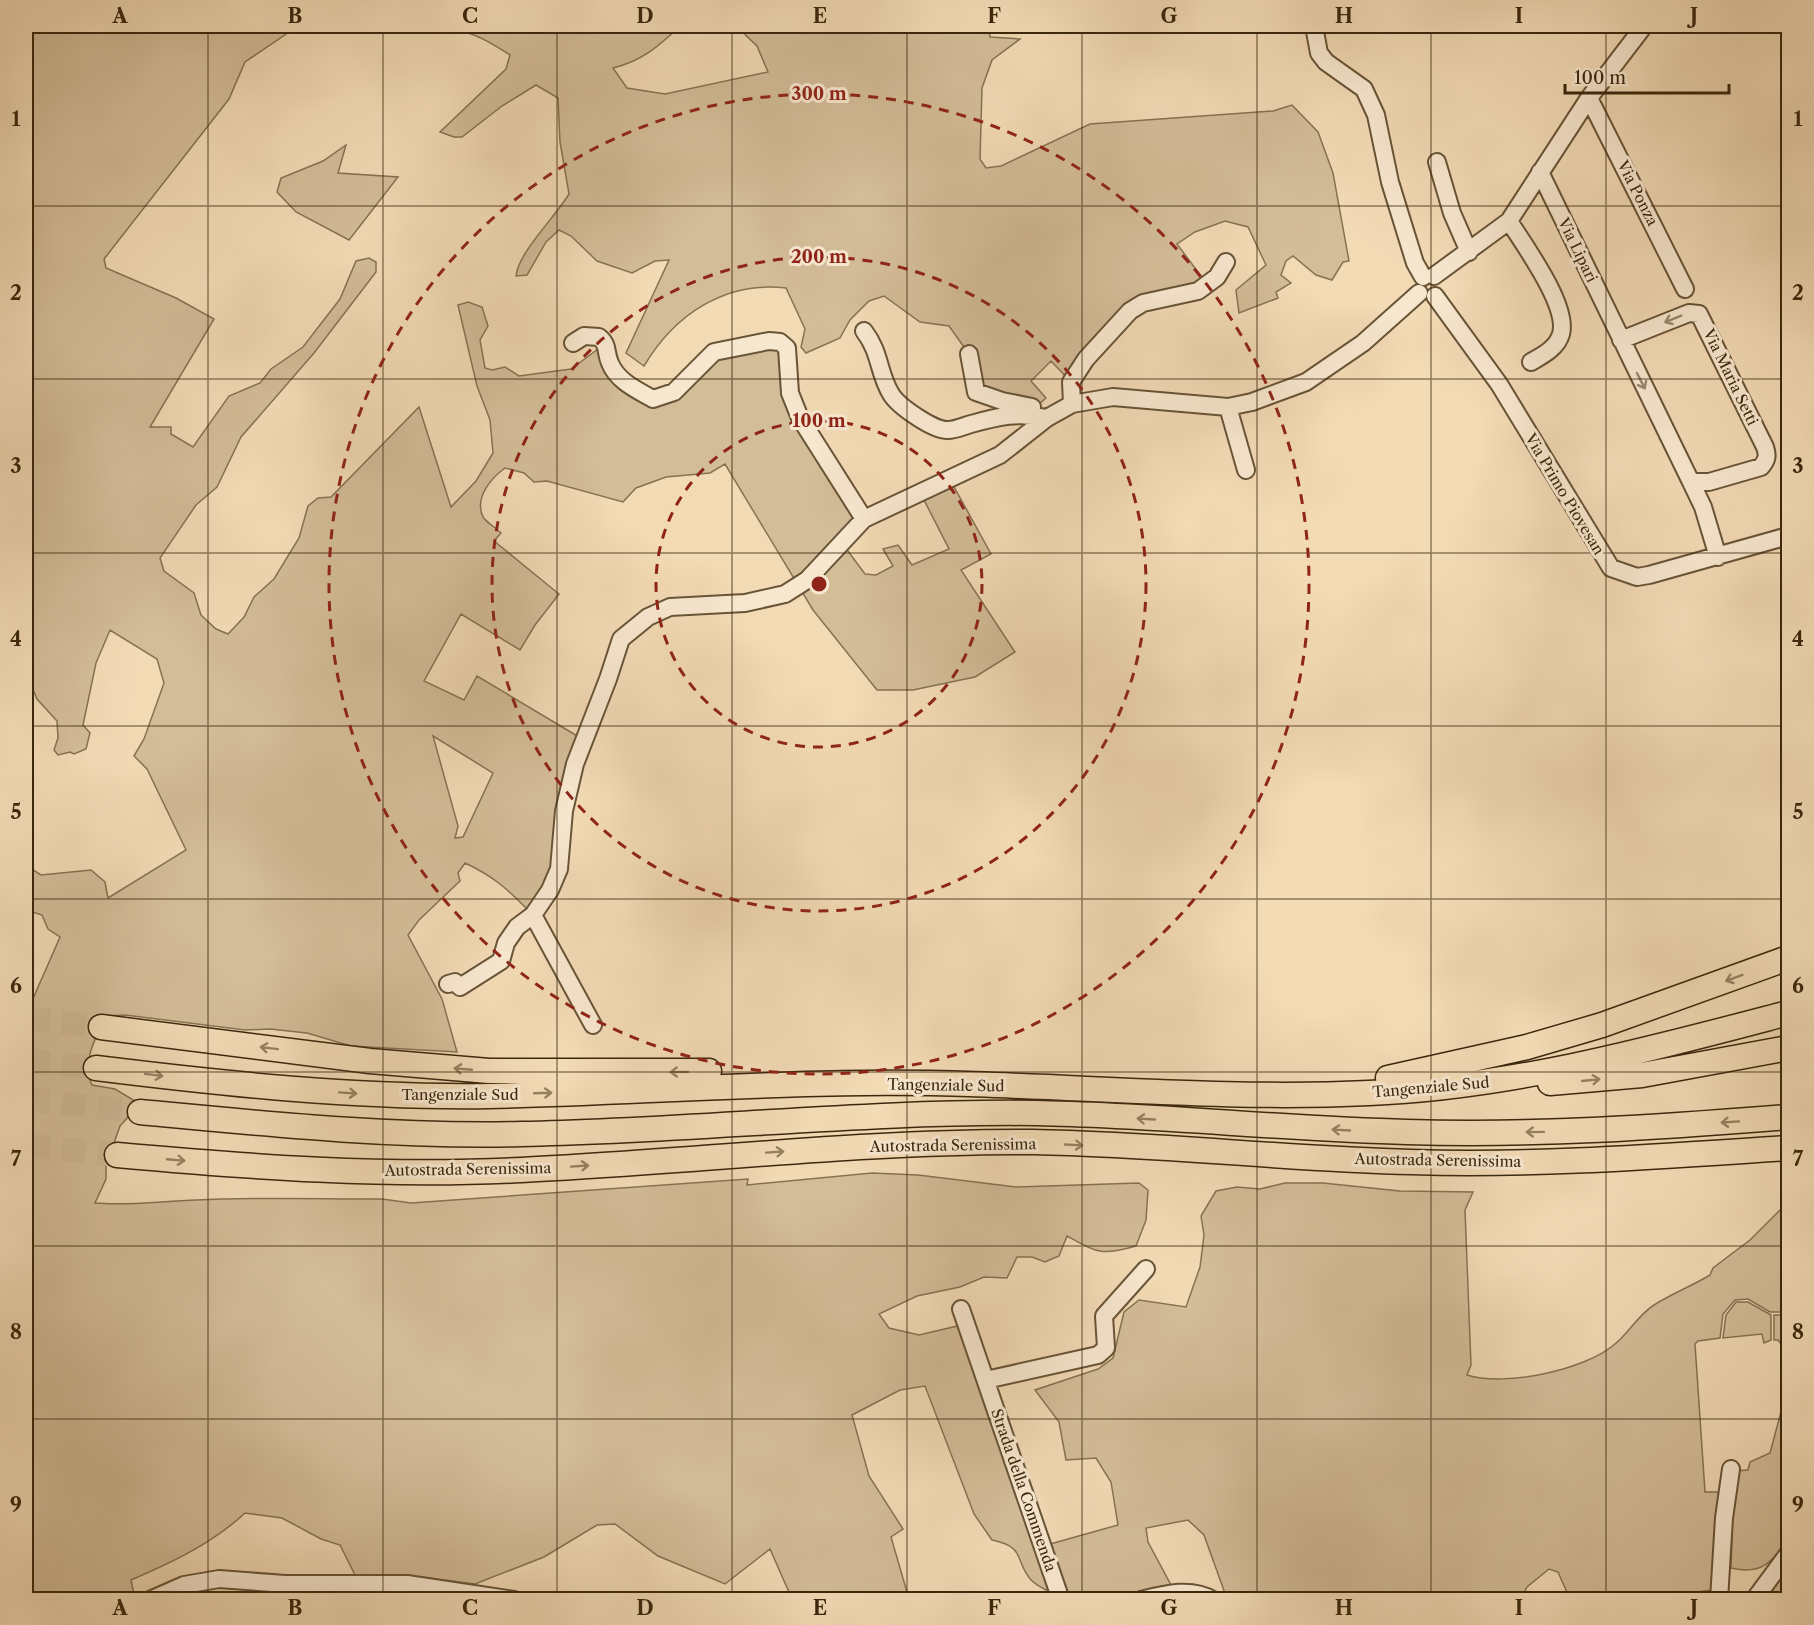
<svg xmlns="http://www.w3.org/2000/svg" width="1814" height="1625" viewBox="0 0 1814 1625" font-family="'Libre Caslon Text',serif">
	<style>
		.green { fill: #d3bc98; stroke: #867252; stroke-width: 1.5; fill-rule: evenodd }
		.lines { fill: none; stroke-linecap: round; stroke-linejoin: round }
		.highway-tunnel { stroke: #cdb693; stroke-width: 24; stroke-dasharray: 24 12; stroke-linecap: butt }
		.minor-casing { stroke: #685436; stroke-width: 20 }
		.highway-casing { stroke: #3a270c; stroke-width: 27 }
		.minor { stroke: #f7e7cf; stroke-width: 16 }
		.highway { stroke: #f2dab5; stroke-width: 24 }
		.oneway { stroke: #98876e }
		.oneway2 { stroke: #968060 }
		.grid { fill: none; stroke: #3a270c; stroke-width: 1.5; stroke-opacity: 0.55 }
		.ring { fill: none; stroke: #8f2418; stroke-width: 3; stroke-dasharray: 10 8 }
		.labels { text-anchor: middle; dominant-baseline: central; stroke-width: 6; stroke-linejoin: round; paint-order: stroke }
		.street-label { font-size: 15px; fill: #3a270c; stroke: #f7e7cf }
		.centre { fill: #8f2418; stroke: #f7e7cf; stroke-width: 3 }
		.ring-label { font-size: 18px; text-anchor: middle; font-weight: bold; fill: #8f2418; stroke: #f7e7cf; stroke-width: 6; stroke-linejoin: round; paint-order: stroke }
		.neatline { fill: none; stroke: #3a270c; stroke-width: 2 }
		.grid-label { font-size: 20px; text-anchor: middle; font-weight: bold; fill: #3a270c }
	</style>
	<rect width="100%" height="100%" fill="#f2dab5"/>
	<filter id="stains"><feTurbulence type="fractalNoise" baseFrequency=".00333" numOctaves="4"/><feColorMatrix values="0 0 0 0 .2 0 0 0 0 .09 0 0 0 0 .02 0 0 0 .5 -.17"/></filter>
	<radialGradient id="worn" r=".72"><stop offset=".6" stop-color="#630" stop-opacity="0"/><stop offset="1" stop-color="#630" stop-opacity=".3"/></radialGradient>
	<!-- green -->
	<path class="green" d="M26,26H298L245,62L229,99L104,259L106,268L176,298L214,319L150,427H171V434L193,447L229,396L260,383L271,369L303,347L340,299L356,261L369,258L376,262V272L314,353L241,437L217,487L196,505L160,558L164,571L194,593L201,615L216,629L228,634L244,617L254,597L274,579L299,538L308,506L318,498L331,497L419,407L451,507L476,481L493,453L490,420L477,386L458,305L468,302L482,307L488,326L480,340L485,368L492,370L505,367L519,376L571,369L606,343L609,362L653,399L714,352L780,342L790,393L864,519L842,543L865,574L876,575L893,566L883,549L898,545L912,565L949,549L923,498L953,485L991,554L961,570L1015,652L975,677L913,690H877L813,610L725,464L710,473L666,477L636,488L623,502L547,481L534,482L524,473L505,468C491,478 474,498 483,517C486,522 496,528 501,533L494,541L559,594L535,625L520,650L461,614L424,681L464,700L477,676L579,737L556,861L548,881L527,909C508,889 491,875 465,863L458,873L460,881L419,920L408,935L442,999L457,1052L351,1046L307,1033L270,1029L245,1030L125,1015L107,1016C96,1036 81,1062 92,1085L115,1089L135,1101L128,1117L120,1126L106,1166V1179L95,1203C129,1206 162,1201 196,1200C258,1197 320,1199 382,1199L411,1203L748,1179L747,1185L872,1173L918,1175L1016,1187L1139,1183L1148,1190L1146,1220L1136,1246C1101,1256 1098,1253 1067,1236L1059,1256L1045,1262L1032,1257H1017L1007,1278L984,1277L960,1287L917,1296L879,1314L889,1328L919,1335L966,1324L1043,1546L1118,1525L1111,1482L1096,1458L1066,1460L1059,1422L1035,1390L1098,1369L1113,1358L1124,1312L1139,1300L1186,1307L1200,1267L1204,1235L1201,1216L1216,1191L1237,1187L1260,1189L1285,1183H1323L1400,1191L1473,1192L1465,1210L1471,1365L1467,1375C1505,1387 1585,1370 1615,1344C1629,1333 1638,1315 1654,1305C1671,1294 1692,1286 1710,1275L1713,1268L1750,1240L1788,1202V1312H1770L1748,1299L1735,1300L1723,1314L1720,1338L1698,1341L1695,1344L1705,1492H1720L1721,1507L1711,1590L1646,1600L1570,1599L1558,1572L1549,1569L1527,1587L1521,1599H1227L1204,1535L1188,1520L1146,1528L1148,1542L1171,1585L1101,1599H1069L1056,1585L1048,1591C1042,1588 1035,1584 1031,1580C1014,1561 1027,1547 992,1540L974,1514L925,1386L900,1390L852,1415L869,1476L903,1529L891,1537L909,1599H792L770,1549L725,1584L658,1556L615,1524L597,1525L544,1557L475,1584L421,1577H356L340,1545L321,1539L282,1518L245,1513C213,1543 171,1563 131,1580L135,1599H26V1028L32,1001L60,937L48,929L42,915L26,910V837L32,850L27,866L41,875L91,870L105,882L108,898L186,850L147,769L134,756L144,739L164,683L157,659L110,630L96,663L83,725L90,733L86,749L74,754L70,752L58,755L54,750L58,738L57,721L37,699L26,673ZM433,736L493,773L463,837L455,838L458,826Z
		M395,26H680C659,46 642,61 613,68L627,88L665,94L768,72L757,46L736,26H989L990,37L1020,39L992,60L982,88L980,159L986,168L1001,166L1090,124L1273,111L1292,105L1318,132L1333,173L1349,261L1343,262L1332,280L1316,275L1293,256L1286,261L1281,275L1291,283L1276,292L1278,298L1239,313L1236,290L1266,265L1248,227L1225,221L1195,232L1177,244L1207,284L1143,303L1071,382L1051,361L1031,381L1046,398L1035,408L976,392L969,354L949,326L920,322L884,296L869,301L850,320L840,338L806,353L801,347L805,329L786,288C725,281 675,314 644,366L626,353L669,260L655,261L632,273L597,261L571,236L559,230L546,242L527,275L516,276C518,253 556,216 569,194L560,142L558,98L536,85L502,106L462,137H454L440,132L506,69L510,55C494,45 476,33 456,30C435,28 416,31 395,26Z
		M346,145L338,173L398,177L349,240L296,212L277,192L281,178L323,161Z
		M1736,1302H1748L1771,1315V1340L1764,1343L1762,1334L1723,1338L1726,1315Z
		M1774,1315H1788V1354L1778,1340H1774Z
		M1788,1409V1541C1769,1563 1763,1575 1731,1568L1734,1471L1748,1470L1750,1462L1770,1453L1781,1412Z
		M1788,1559V1599L1759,1600Z"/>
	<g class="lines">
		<!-- highway-tunnel -->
		<path class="highway-tunnel" d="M26,1018L101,1027
			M26,1060L96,1068
			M26,1099L140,1112
			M26,1145L117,1155"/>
		<!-- minor casing -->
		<g class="minor-casing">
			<path id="minor" d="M1314,26L1319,53L1326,62L1364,89L1376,115L1390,182L1415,263L1423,277
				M1589,98L1685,289
				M1437,162L1452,213L1469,252
				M1540,172L1691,482H1709L1761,467C1767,460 1768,456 1765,447L1699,314L1689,313L1621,340
				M1509,221C1524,245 1569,306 1561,334C1557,348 1543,355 1531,362
				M1434,276L1509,221L1589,98L1644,26
				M1435,296L1499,384L1611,568L1637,577L1649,575L1788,536
				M864,331C881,353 878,373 891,394C898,406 934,431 948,430C955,430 964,426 971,424C1000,416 1017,412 1047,418
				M573,343L584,336L599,337C609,345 605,352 610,363C617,381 637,390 653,399L674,392L714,352L769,341L780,342L787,348L790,393L800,418L864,519
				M969,354L976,392L1002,401L1032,407
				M1072,404L1071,382L1086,359L1130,311L1143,303L1198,291L1217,277L1226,262
				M1228,407L1246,470
				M1691,482L1703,507L1718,557
				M533,915L593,1025
				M448,984L455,982L460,987L501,961L506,943L517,927L533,915L550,890L559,869L564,811L575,764L608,679L621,639L648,617L670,607L745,603L785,594L807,580L864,519L1000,455L1047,418L1072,404L1113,397L1228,407L1252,402L1306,382L1363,343L1419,293
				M961,1309L1061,1600
				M986,1380L1098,1355L1106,1348L1104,1316L1146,1269
				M150,1600L184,1585L219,1579L285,1584H407L514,1600
				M1141,1600C1165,1594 1191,1587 1213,1600
				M1719,1600L1724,1518L1731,1469
				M1754,1600L1788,1554"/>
		</g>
		<!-- highway casing -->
		<g class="highway-casing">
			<path id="highway" d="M101,1027L370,1061L489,1071H709
				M96,1068C226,1084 357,1098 489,1096C614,1093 739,1084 865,1083C1033,1081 1201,1101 1369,1093C1513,1087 1651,1049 1788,1013
				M1388,1078L1527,1047L1602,1025L1788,958
				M1550,1083L1642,1075L1788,1048
				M140,1112C267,1124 393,1137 521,1134C692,1131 863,1111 1035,1113C1159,1115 1283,1129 1407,1132C1535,1136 1662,1127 1788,1117
				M117,1155C251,1167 386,1177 521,1170C691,1162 861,1141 1033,1142C1159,1144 1285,1159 1411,1162C1536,1166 1663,1156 1788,1148"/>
		</g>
		<!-- minor -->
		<use href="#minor" class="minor"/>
		<!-- highway -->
		<use href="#highway" class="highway"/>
	</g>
	<!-- one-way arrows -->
	<defs><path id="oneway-shaft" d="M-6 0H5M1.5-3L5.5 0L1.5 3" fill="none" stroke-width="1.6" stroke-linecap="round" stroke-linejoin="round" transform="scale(1.5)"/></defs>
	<g class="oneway">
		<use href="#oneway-shaft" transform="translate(1673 319) rotate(158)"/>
		<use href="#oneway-shaft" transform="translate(1641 381) rotate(63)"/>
	</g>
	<g class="oneway2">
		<use href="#oneway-shaft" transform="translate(1734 978) rotate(160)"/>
		<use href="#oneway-shaft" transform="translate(269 1048) rotate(-173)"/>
		<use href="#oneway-shaft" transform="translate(463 1069) rotate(-175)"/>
		<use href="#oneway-shaft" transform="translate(679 1072) rotate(179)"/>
		<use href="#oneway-shaft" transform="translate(154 1075) rotate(7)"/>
		<use href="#oneway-shaft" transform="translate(1591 1080) rotate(-6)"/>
		<use href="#oneway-shaft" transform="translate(348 1093) rotate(4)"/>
		<use href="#oneway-shaft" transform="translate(543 1093) rotate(-2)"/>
		<use href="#oneway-shaft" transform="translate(1146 1119) rotate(-177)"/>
		<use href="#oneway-shaft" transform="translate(1730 1122) rotate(176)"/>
		<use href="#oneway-shaft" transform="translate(1341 1130) rotate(-177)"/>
		<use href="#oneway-shaft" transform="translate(1535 1132) rotate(179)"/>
		<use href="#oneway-shaft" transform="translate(1074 1145) rotate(3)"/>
		<use href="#oneway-shaft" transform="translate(775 1152) rotate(-4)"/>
		<use href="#oneway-shaft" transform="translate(176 1160) rotate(5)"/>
		<use href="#oneway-shaft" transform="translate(580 1166) rotate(-4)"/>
	</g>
	<!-- grid -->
	<path class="grid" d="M208,26V1600M383,26V1600M557,26V1600M732,26V1600M907,26V1600M1082,26V1600M1257,26V1600M1431,26V1600M1606,26V1600M26,206H1788M26,379H1788M26,553H1788M26,726H1788M26,899H1788M26,1072H1788M26,1246H1788M26,1419H1788"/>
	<!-- distance rings -->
	<g class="ring">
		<circle cx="819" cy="584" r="163"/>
		<circle cx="819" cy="584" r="327"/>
		<circle cx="819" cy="584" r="490"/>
	</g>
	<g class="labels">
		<!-- street labels -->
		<g class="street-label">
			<text transform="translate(1638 193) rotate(63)">Via Ponza</text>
			<text transform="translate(1578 250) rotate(64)">Via Lipari</text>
			<text transform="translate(1731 377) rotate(64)">Via Maria Setti</text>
			<text transform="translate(1565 494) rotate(59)">Via Primo Piovesan</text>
			<text transform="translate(946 1085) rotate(1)">Tangenziale Sud</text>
			<text transform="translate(1431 1087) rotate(-5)">Tangenziale Sud</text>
			<text x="460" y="1094">Tangenziale Sud</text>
			<text transform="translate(953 1145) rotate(-1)">Autostrada Serenissima</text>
			<text transform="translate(1438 1160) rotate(1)">Autostrada Serenissima</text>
			<text transform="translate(468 1169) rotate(-1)">Autostrada Serenissima</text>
			<text transform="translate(1024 1490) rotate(71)">Strada della Commenda</text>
		</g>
	</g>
	<circle cx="819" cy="584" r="9" class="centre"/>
	<g class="ring-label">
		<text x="819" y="100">300 m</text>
		<text x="819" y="263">200 m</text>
		<text x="819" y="427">100 m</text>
	</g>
	<!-- margin -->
	<rect width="1814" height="1625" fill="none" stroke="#f2dab5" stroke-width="66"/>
	<!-- scale -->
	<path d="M1565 84v9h164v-9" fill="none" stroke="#3a270c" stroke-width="3"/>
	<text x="1574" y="84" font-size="18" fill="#3a270c" stroke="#f7e7cf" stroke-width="4.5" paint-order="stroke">100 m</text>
	<rect x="33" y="33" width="1748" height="1559" class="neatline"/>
	<g class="grid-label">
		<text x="120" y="23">A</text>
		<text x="295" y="23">B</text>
		<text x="470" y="23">C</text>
		<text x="645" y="23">D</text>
		<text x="820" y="23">E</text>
		<text x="994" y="23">F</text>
		<text x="1169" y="23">G</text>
		<text x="1344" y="23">H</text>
		<text x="1519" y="23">I</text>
		<text x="1694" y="23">J</text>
		<text x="16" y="126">1</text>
		<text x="1798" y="126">1</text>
		<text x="16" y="300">2</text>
		<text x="1798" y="300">2</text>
		<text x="16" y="473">3</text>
		<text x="1798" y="473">3</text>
		<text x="16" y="646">4</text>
		<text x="1798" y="646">4</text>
		<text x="16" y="819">5</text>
		<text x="1798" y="819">5</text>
		<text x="16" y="993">6</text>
		<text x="1798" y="993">6</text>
		<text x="16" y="1166">7</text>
		<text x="1798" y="1166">7</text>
		<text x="16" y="1339">8</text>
		<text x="1798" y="1339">8</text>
		<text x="16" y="1512">9</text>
		<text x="1798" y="1512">9</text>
		<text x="120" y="1615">A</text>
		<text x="295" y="1615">B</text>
		<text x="470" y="1615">C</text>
		<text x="645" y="1615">D</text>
		<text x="820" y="1615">E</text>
		<text x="994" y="1615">F</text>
		<text x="1169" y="1615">G</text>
		<text x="1344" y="1615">H</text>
		<text x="1519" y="1615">I</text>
		<text x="1694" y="1615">J</text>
	</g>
	<rect width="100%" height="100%" filter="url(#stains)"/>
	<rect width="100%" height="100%" fill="url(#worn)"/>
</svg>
